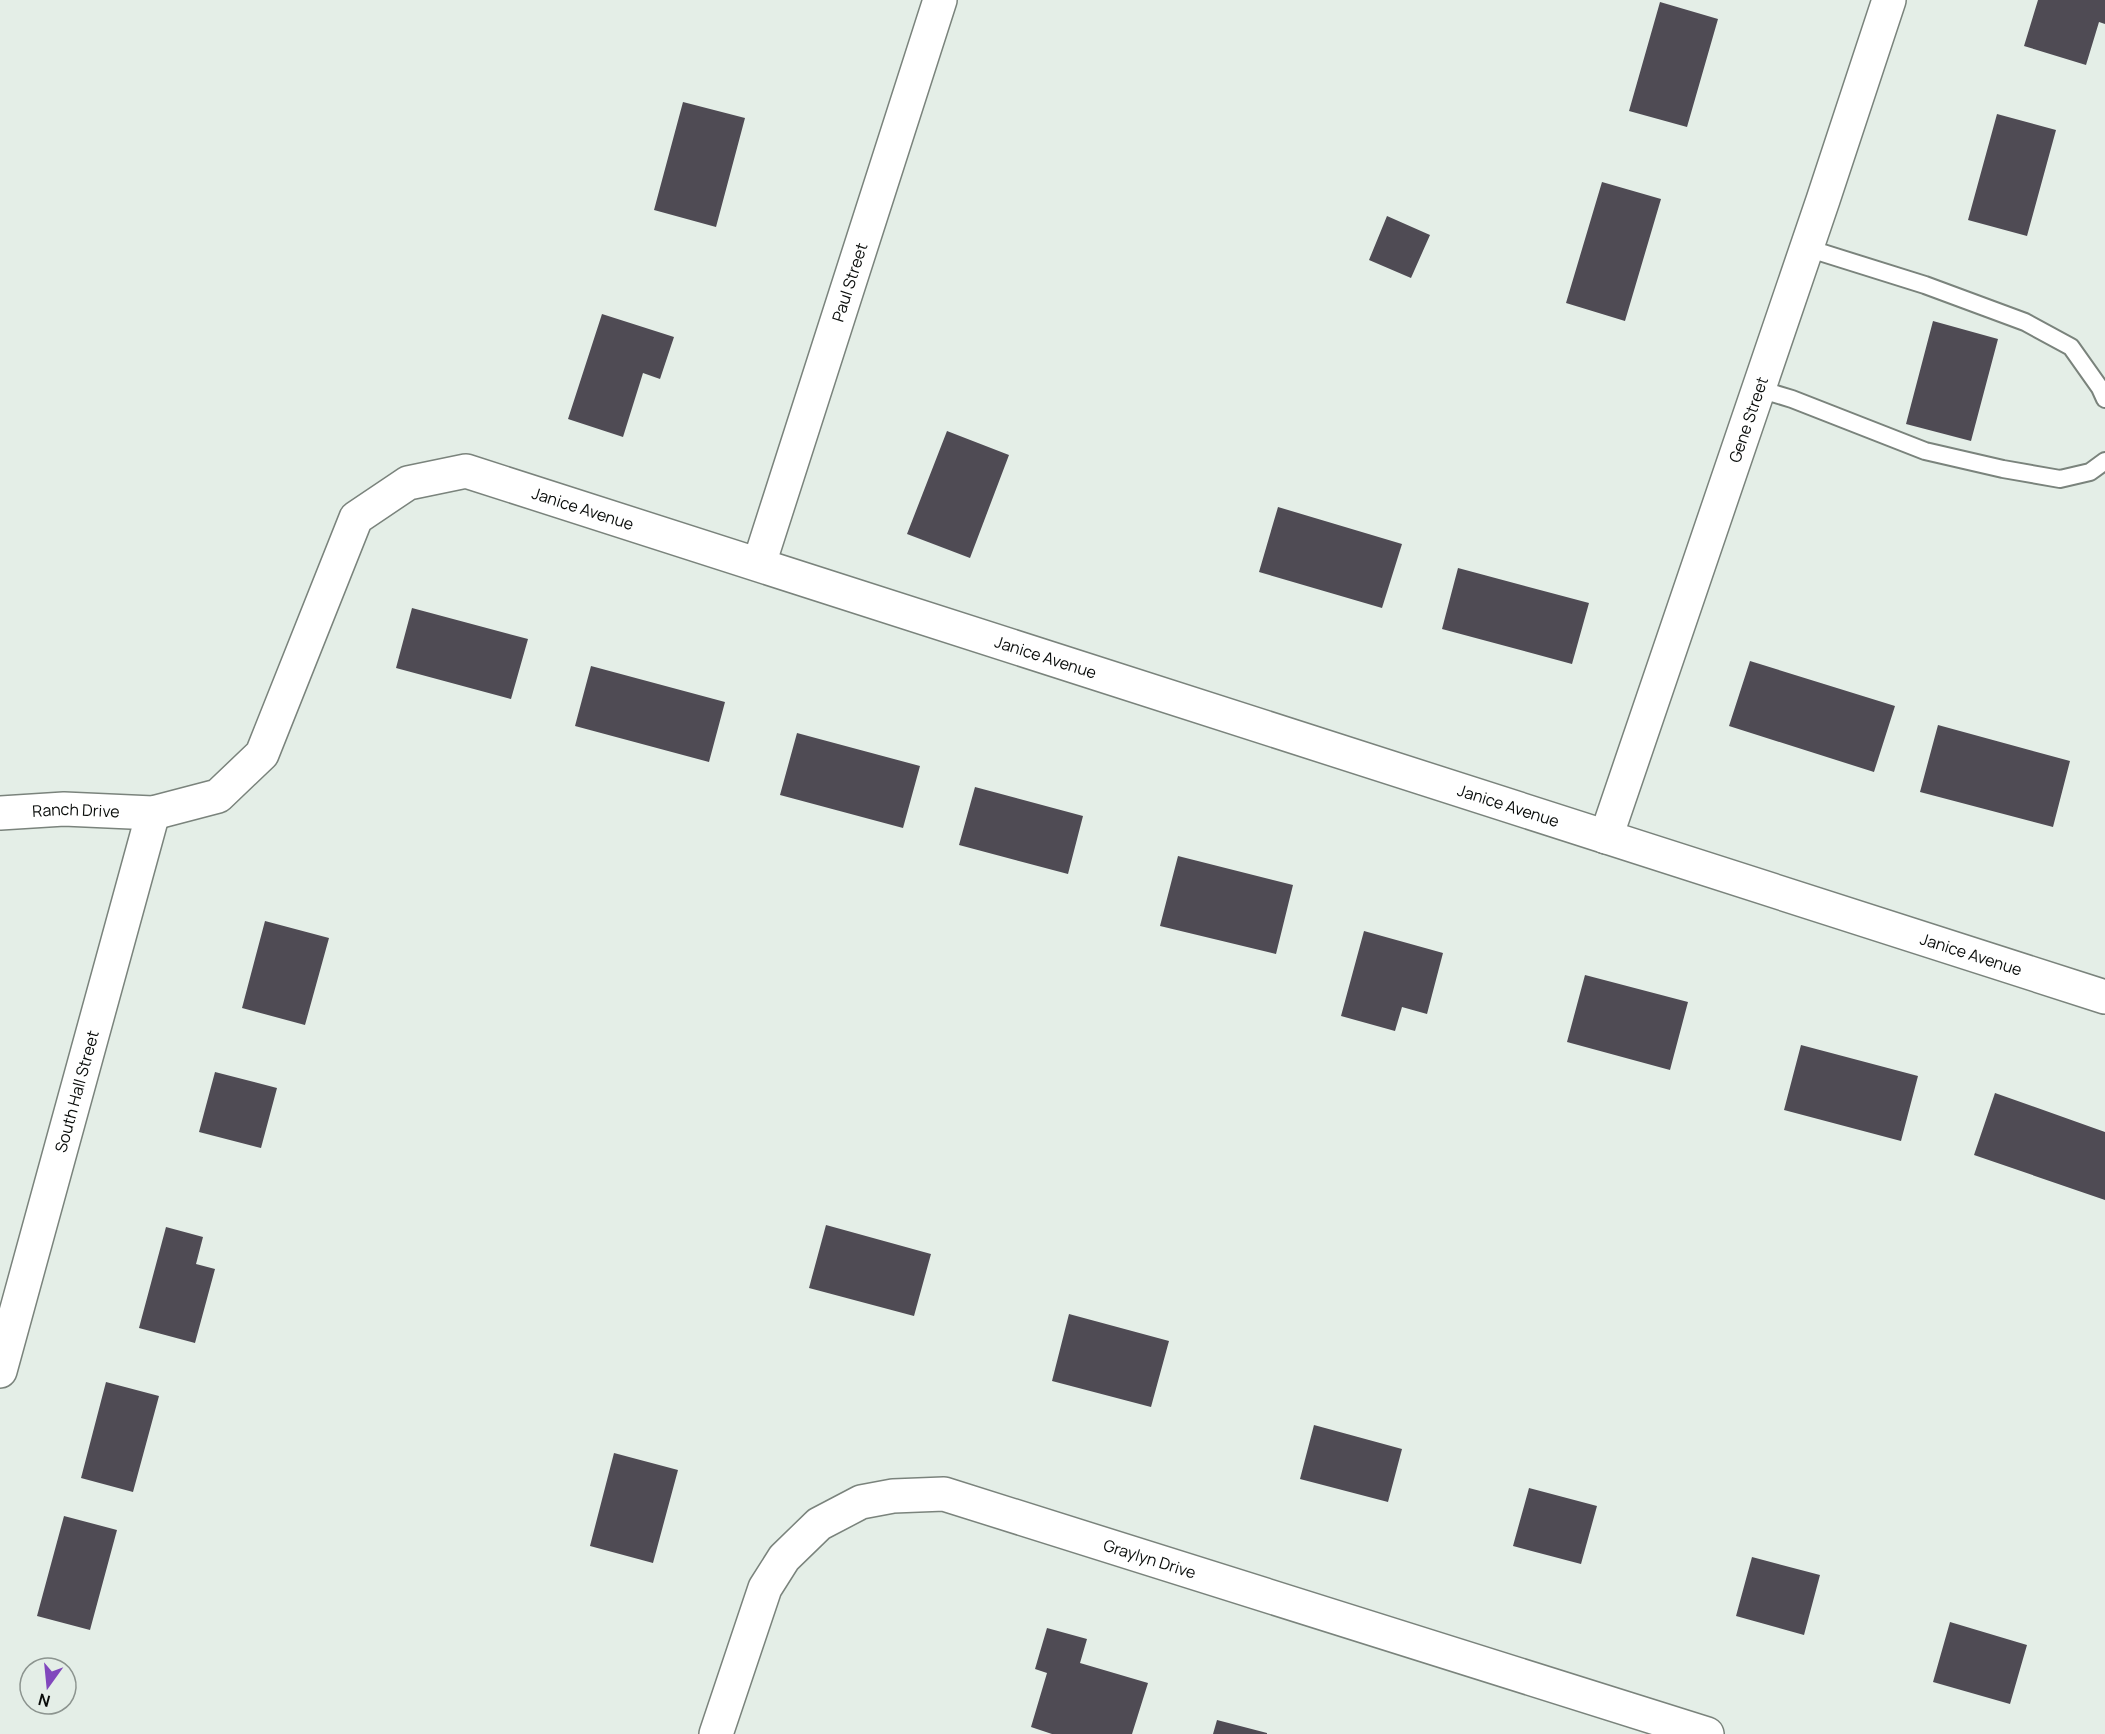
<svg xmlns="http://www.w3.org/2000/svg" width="2105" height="1734" viewBox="0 0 2105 1734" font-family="Manrope,sans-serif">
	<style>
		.building { fill: #4f4b54 }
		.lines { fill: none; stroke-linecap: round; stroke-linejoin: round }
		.lane-casing { stroke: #7a837c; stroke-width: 20 }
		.street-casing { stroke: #7a837c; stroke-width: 36 }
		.lane { stroke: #fff; stroke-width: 16 }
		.street { stroke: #fff; stroke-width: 33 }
		.labels { text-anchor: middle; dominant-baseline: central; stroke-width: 6; stroke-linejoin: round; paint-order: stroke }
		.street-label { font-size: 16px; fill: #090c0a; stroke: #e4eee7 }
	</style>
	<rect width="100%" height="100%" fill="#e4eee7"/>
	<!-- building -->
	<path class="building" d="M2038,0H2105V24L2099,22L2086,65L2024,46Z
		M1660,2L1718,19L1687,127L1629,111Z
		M683,102L745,118L716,227L654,210Z
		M1997,114L2056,130L2027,236L1968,220Z
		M1602,182L1661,199L1625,321L1566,303Z
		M1387,216L1430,235L1411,278L1369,260Z
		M602,314L674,337L660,379L643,373L623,437L568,419Z
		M1933,321L1998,339L1971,441L1906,424Z
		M947,431L1009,455L970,558L907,534Z
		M1278,507L1402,544L1382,608L1259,572Z
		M1458,568L1589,603L1572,664L1442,629Z
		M412,608L528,639L511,699L396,668Z
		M1750,661L1895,706L1874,772L1729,726Z
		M591,666L725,702L709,762L575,726Z
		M1938,725L2070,761L2053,827L1920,792Z
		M797,733L920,766L903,828L780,795Z
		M975,787L1083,816L1068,874L959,845Z
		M1178,856L1293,885L1276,954L1160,926Z
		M265,921L329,938L305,1025L242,1008Z
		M1364,931L1443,953L1427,1014L1402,1007L1395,1031L1341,1016Z
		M1585,975L1688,1002L1670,1070L1567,1042Z
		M1801,1045L1918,1076L1901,1141L1784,1110Z
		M215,1072L277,1088L261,1148L199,1132Z
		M1995,1093L2105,1132V1200L1974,1155Z
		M826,1225L931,1254L914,1316L809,1288Z
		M166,1227L203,1237L196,1264L215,1269L195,1343L139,1328Z
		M1069,1314L1169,1341L1151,1407L1052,1381Z
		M106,1382L159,1396L133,1492L81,1478Z
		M1314,1425L1402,1449L1388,1502L1300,1479Z
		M614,1453L678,1470L653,1563L590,1546Z
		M1529,1488L1597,1506L1581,1564L1513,1546Z
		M64,1516L117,1530L90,1630L37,1616Z
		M1752,1557L1820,1575L1804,1635L1736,1616Z
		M1950,1622L2027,1645L2010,1704L1933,1682Z
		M1047,1628L1087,1639L1080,1663L1148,1683L1132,1734H1052L1031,1727L1047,1673L1035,1669Z
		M1217,1720L1267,1733V1734H1213Z"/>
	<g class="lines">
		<!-- lane casing -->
		<g class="lane-casing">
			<path id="lane" d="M1807,248L1925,285L2025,322L2071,347L2100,388L2105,399
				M1759,389L1792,399L1925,451L2003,469L2060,479L2090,472L2105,461"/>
		</g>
		<!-- street casing -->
		<g class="street-casing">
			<g id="street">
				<path id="s1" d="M759,564L940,0"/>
				<path id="s2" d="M0,813L64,809L153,813L218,796L262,754L356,518L408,483L466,471L2105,997"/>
				<path id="s3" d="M1606,837L1823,200L1889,0"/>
				<path id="s4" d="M0,1371L153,813"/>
				<path id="s5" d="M716,1734L765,1588L784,1558L819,1524L861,1502L893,1496L944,1494L1707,1734"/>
			</g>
		</g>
		<!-- lane -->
		<use href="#lane" class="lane"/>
		<!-- street -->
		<use href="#street" class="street"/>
	</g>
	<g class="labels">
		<!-- street labels -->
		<g class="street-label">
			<text stroke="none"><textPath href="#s1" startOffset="296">Paul Street</textPath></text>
			<text stroke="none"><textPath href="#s3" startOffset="441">Gene Street</textPath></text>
			<text stroke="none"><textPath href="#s2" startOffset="780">Janice Avenue</textPath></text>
			<text stroke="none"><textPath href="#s2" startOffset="1266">Janice Avenue</textPath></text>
			<text stroke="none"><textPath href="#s2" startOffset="1752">Janice Avenue</textPath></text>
			<text stroke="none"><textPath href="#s2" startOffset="76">Ranch Drive</textPath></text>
			<text stroke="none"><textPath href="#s2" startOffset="2238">Janice Avenue</textPath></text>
			<text stroke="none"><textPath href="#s4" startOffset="290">South Hall Street</textPath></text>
			<text stroke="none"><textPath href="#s5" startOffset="585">Graylyn Drive</textPath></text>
		</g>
	</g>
	<!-- north arrow -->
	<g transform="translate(48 1686) rotate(195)"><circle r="28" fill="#e4eee7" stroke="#8c948f" stroke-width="1.5"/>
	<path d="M0-4.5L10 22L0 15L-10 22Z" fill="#8147bd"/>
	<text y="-9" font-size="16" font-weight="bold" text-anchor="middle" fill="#090c0a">N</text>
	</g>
</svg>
